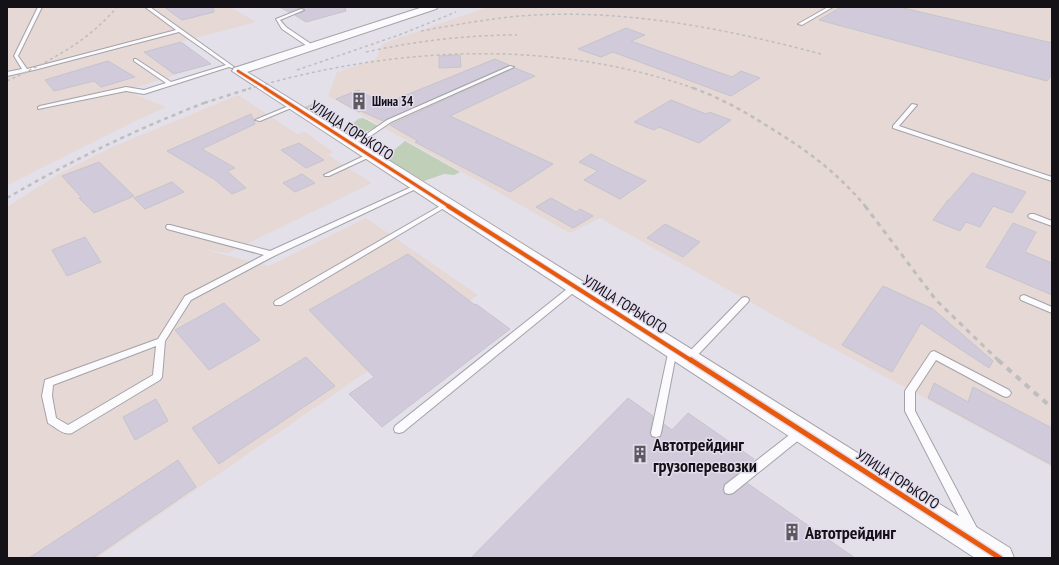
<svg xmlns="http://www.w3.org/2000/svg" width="1059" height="565" viewBox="0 0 1059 565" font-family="'PT Sans Narrow',sans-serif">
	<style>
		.industrial { fill: #e5d8d5 }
		.green { fill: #c0cfb8 }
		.building { fill: #d1cadb; stroke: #c6c4cb }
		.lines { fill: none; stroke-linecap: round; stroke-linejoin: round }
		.service-casing { stroke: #a4a2a9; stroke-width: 2 }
		.tertiary-casing { stroke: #a4a2a9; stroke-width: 2 }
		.service { fill: #fbfafc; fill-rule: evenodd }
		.tertiary { fill: #fbfafc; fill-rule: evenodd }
		.rail-far3 { stroke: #bebdbf; stroke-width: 1.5; stroke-dasharray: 3 3; stroke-linecap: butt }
		.rail-far2 { stroke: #bebdbf; stroke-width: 2.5; stroke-dasharray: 4 4; stroke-linecap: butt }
		.rail-far1 { stroke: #bebdbf; stroke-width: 3; stroke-dasharray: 5 5; stroke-linecap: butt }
		.rail { stroke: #bebdbf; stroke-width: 4; stroke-dasharray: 6 6; stroke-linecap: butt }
		.cycleway-far3-casing { stroke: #e2dced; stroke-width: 4 }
		.cycleway-far2-casing { stroke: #e2dced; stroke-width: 5 }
		.cycleway-far1-casing { stroke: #e2dced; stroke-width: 6 }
		.cycleway-casing { stroke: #e2dced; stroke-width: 8 }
		.cycleway-far3 { stroke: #e8590c; stroke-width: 2.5 }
		.cycleway-far2 { stroke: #e8590c; stroke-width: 3 }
		.cycleway-far1 { stroke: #e8590c; stroke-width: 4 }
		.cycleway { stroke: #e8590c; stroke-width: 5 }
		.labels { text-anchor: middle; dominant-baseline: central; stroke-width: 3; stroke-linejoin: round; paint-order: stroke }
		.far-poi-label { font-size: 13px; font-weight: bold; fill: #141217; stroke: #e2dced; text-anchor: start }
		.street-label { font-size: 15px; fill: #141217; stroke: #e2dced }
		.near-poi-label { font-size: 18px; font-weight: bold; fill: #141217; stroke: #e2dced; text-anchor: start }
	</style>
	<rect width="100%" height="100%" fill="#e3e0e9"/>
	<!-- industrial -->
	<path class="industrial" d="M7,7H230L256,22L145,51L175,75L134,88L129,92L166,107L129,124L7,185Z
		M488,7H1052V467L825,344L600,218L570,233L328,96L337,72L376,59L382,44Z
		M238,95L297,134L305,132L333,152L328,155L372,183L228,253L201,249L269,266L366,218L478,295L97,558H7V207L57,175L110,148Z"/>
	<!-- green -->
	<path class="green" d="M312,104L340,121L330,125L302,108Z
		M363,118L378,126L363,133L351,135L344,131L358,119Z
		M405,141L460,172L454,175L444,174L424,181L390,161L388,155Z"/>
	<!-- building -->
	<path class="building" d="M164,7H213L214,12L182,20Z
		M279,7H345L346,11L306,22L295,15L305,11L304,9L300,8L289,12Z
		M841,7H899L1052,43V74L1047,81L819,20Z
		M626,28L645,35L631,41L732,77L741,71L760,78L731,96L613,52L601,57L578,49Z
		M181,42L211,64L174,74L144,52Z
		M460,55L461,67L439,68V56Z
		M495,59L509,65L383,121L361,111L359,112L336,99L358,90L384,104Z
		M108,61L135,77L101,87L94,81L54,91L45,80Z
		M515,68L535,76L450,116L553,164L510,192L415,142L418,141L390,125Z
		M671,100L706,114L709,112L731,120L699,143L659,127L654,130L634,122Z
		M251,114L255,124L202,149L235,168L227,171L246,188L232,194L214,179L167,151Z
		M299,143L324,160L306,168L281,150Z
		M591,154L610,164L646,181L620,199L584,180L598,171L579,162Z
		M99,162L134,196L94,213L79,198L81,197L62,176Z
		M972,173L1026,192L1012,213L993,206L980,227L966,222L960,231L933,220L948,200H949Z
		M302,174L315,183L295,192L283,183Z
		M172,182L184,192L145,209L134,198Z
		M551,198L576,212L580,209L593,216L573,228L536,207Z
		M1013,223L1036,232L1025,252L1052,263V295L986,267Z
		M665,224L700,242L683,257L647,238Z
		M85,237L101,262L67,276L52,250Z
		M408,254L475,305L476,304L510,329L382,427L349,394L374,377L309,310Z
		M883,286L933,309L993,361L989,368L921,323L892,372L842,345Z
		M224,303L260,340L209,370L175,330Z
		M306,357L335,386L219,464L192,428Z
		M934,383L968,402L973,387L1052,428V465L928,398Z
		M628,398L653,416L650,433L652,437L656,438L661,436L664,424L672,430L688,413L754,459L750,464L724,484L723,489L725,494H733L747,483L855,558H471Z
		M156,399L168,421L135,440L123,417Z
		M178,460L196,487L93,558H29Z"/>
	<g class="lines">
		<!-- service casing -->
		<g class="service-casing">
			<path id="service" d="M38,7H42L18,56L27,69L176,30L145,7H150L234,67L232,68L229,67L144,94L126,91L38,109V107L40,106L126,87L144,90L166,83L134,61V59H136L171,82L226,65L179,32L34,70L7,76V72L22,69L14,56Z
				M828,7H833L802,25L798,24Z
				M301,9L304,10L280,20L286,27L314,46V48H310L282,29L276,19Z
				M510,66L514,67L391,122L372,135L352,144H348L347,143L368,133L387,120Z
				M912,104L917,105L899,126L1052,177V181L893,128V126Z
				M291,105L296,106L260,121L255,120Z
				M370,153L373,155L372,156L329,176H325L324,175Z
				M418,184L421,186L420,187L274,256L191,300L165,341L162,377L160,380L72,433C64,436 55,427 48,423L42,396L45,380L158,339L185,296L264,255L167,229L166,227L167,225H170L270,251ZM156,346L153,375L68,425L56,418L52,396L53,385Z
				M447,202L450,204L449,205L281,305H275L274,303L275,301Z
				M1030,214H1034L1052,221V226L1030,218L1028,216Z
				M575,284L578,285L579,287L578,289L403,432L399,433L395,432L394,429L395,426L572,285Z
				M1024,295L1052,307V313L1021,300L1020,298L1021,296Z
				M745,297L748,298L749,300L748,302L692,361L689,362L686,361L684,358L686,355L742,298Z
				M673,346L676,347L677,349L661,433L660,436L656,437L652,436L651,433L669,349L670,347Z
				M934,351L1009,390L1011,393L1009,396L1006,397L1003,396L936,360L915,392V411L978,530L976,534L972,536L968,534L905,411V391L931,352Z
				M801,428L805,429L806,432L805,435L733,493L729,494L725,493L724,489L725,485L797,429Z"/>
		</g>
		<!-- tertiary casing -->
		<g class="tertiary-casing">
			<path id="tertiary" d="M423,7H438L436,9L247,72L1010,548L1014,558H975L232,71L234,68Z"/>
		</g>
		<!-- service -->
		<use href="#service" class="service"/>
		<!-- tertiary -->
		<use href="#tertiary" class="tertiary"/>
		<!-- rail-far3 -->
		<path class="rail-far3" d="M421,31C454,25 487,19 520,16C622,8 723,28 821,54
			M366,52C416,41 466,35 517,35
			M297,70L399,35L456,12
			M7,81C48,62 88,42 117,7
			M248,89C394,46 551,38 696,89"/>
		<!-- rail-far2 -->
		<path class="rail-far2" d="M693,88C718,97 742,110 764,124C805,149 835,170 866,207
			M204,103L251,88
			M7,198C72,160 139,128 209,101"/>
		<!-- rail-far1 -->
		<path class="rail-far1" d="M865,206L936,300L999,361"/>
		<!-- rail -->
		<path class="rail" d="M998,360L1052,408"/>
		<!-- cycleway-far3 casing -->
		<g class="cycleway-far3-casing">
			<path id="cycleway-far3" d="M238,71L267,89"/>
		</g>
		<!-- cycleway-far2 casing -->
		<g class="cycleway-far2-casing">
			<path id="cycleway-far2" d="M265,88L450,207"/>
		</g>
		<!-- cycleway-far1 casing -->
		<g class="cycleway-far1-casing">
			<path id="cycleway-far1" d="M448,206L692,361"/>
		</g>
		<!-- cycleway casing -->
		<g class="cycleway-casing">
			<path id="cycleway" d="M691,360L1000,558"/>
		</g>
		<!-- cycleway-far3 -->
		<use href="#cycleway-far3" class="cycleway-far3"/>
		<!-- cycleway-far2 -->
		<use href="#cycleway-far2" class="cycleway-far2"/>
		<!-- cycleway-far1 -->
		<use href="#cycleway-far1" class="cycleway-far1"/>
		<!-- cycleway -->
		<use href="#cycleway" class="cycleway"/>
	</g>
	<!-- icons -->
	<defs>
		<g id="building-bare" transform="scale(1.38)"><path d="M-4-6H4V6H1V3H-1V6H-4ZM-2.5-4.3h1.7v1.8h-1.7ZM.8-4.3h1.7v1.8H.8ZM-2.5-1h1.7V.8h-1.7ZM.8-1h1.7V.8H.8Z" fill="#5c5a60" stroke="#e2dced" stroke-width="2.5" paint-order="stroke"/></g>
	</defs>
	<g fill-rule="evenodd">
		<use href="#building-bare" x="359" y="101"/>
		<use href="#building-bare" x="640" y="454"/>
		<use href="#building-bare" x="792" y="532"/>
	</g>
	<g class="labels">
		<!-- far-poi labels -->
		<g class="far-poi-label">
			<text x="372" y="101">Шина 34</text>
		</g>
		<!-- street labels -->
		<g class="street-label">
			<text transform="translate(352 130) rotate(33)">УЛИЦА ГОРЬКОГО</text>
			<text transform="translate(625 304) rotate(32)">УЛИЦА ГОРЬКОГО</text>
			<text transform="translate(898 479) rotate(33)">УЛИЦА ГОРЬКОГО</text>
		</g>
		<!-- near-poi labels -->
		<g class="near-poi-label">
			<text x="653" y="444">Автотрейдинг<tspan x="653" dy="21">грузоперевозки</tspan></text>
			<text x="805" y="532">Автотрейдинг</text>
		</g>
	</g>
	<!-- border -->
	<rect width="1059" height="565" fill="none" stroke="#141217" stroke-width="16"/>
</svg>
